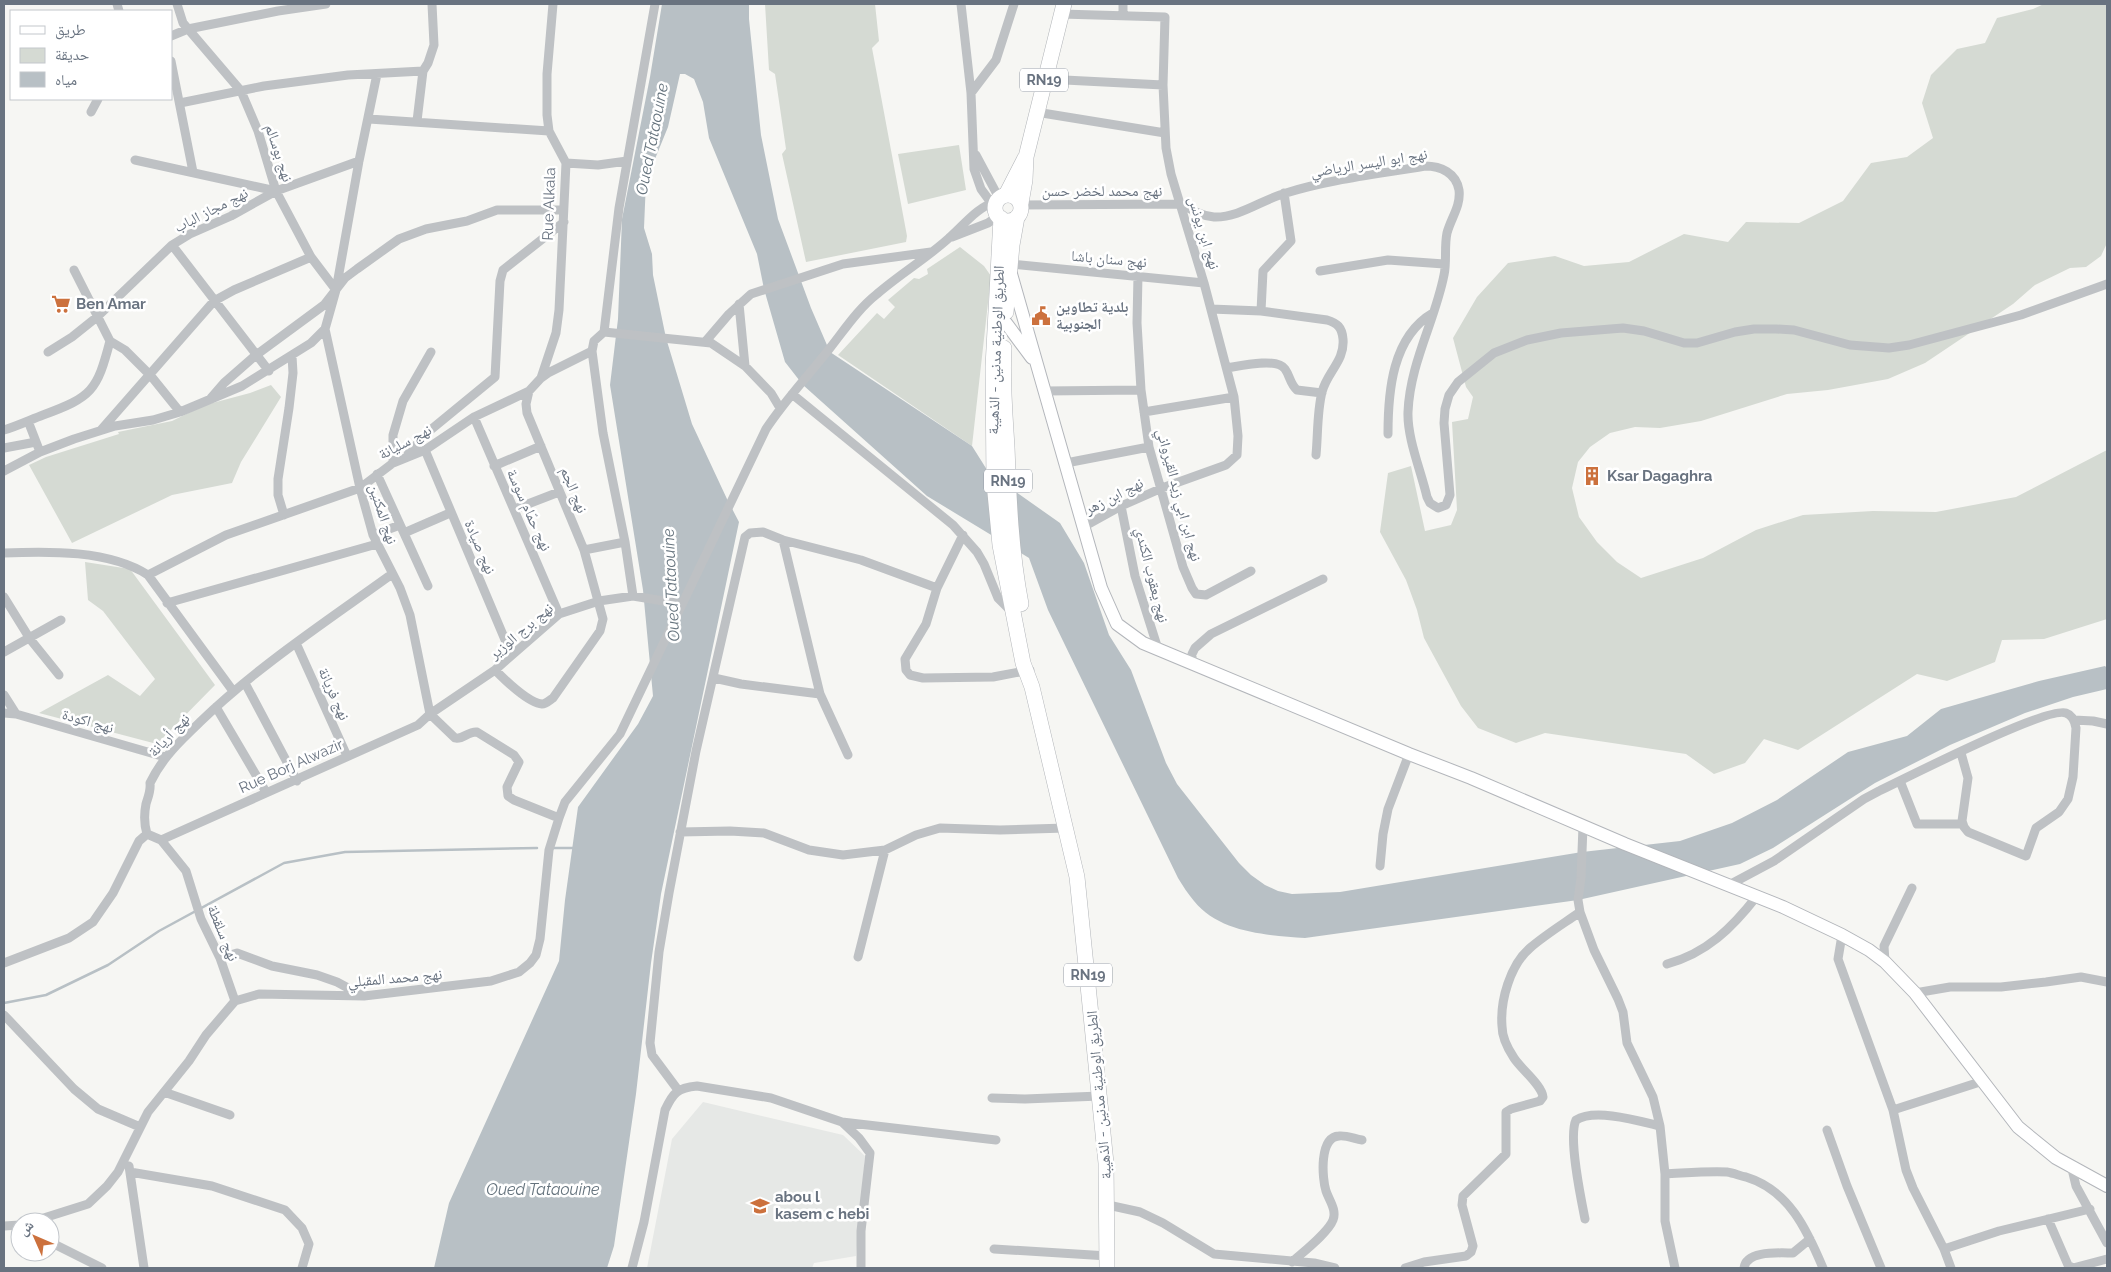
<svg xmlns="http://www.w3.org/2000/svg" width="2111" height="1272" viewBox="0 0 2111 1272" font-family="Raleway,'Noto Naskh Arabic',sans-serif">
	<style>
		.built { fill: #e6e8e6 }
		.green { fill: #d5dad3 }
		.water { fill: #b8c0c5 }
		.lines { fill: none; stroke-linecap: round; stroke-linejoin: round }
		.stream { stroke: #b8c0c5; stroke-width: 2.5 }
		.secondary-casing { stroke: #b3b6bb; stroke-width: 14 }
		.primary-casing { stroke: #b2b5b9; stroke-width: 16 }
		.street { stroke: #bec1c4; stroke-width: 9 }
		.secondary { stroke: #fff; stroke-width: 12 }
		.primary { stroke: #fff; stroke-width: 15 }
		.labels { text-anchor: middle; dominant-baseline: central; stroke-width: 5; stroke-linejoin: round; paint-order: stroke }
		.shield { fill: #fff; stroke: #969da6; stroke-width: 1 }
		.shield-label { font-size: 14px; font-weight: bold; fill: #697380 }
		.street-label { font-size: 15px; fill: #697380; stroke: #fff }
		.poi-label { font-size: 15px; font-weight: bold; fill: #697380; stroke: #fff; text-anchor: start }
		.water-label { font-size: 16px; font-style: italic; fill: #65737d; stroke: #fff }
	</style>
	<rect width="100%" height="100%" fill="#f6f6f3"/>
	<!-- built -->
	<path class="built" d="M703,1102L843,1135L865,1156L856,1256L814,1263L812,1268H647L672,1139Z"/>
	<!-- green -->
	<path class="green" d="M765,4H875L879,41L872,48L907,236L906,242L806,262L782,154L786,149L775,74L769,70Z
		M2044,4H2107V243L2101,256L2086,267L2070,268L2035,285L2013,304L1925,363L1888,379L1828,390L1787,394L1701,421L1660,428L1635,427L1610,433L1590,447L1578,462L1572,488L1579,517L1597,542L1617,562L1641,578L1703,558L1756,530L1803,515L1873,511L1936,512L2016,497L2107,450V619L2044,639L2002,640L1995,662L1947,681L1917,674L1798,750L1764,739L1745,763L1714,774L1686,754L1545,733L1516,743L1478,728L1461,706L1424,638L1417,610L1406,580L1380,532L1388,473L1411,466L1425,531L1451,525L1457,510L1452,422L1468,419L1473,397L1466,387L1453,338L1477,297L1508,263L1555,256L1584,266L1629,262L1684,234L1728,242L1746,222L1799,223L1843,201L1871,163L1907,157L1933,138L1922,103L1931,75L1957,49L1985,43L1997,18L2033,9Z
		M959,145L966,190L908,204L898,154Z
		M960,247L984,266L991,276L972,446L838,355L877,313L884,319L895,307L888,300L914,278L919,279L928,274L927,269Z
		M271,385L281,397L241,462L232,483L172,495L72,543L29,465L46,457L119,434L118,432L172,421L205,405L250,393Z
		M85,562L130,569L215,685L157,744L39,713L108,675L140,696L155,679L103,611L88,600Z"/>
	<!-- water -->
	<path class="water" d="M662,4H749V19L761,135L778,219L811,308L830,352L972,446L989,473L1060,523L1084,563L1109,635L1131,670L1166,763L1177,784L1239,863L1251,875L1265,885L1278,891L1292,894L1340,892L1582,852L1680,841L1732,823L1777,800L1848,752L1907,736L1941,709L2039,681L2105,666L2107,668V689L2073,697L2025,713L1950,745L1875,783L1773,848L1740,864L1578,900L1305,938C1266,935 1220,933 1194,901C1188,894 1183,886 1178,878L1048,610L1029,558L927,496L803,385L785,362L764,289L757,254L709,138L703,102L694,79L685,74H680L668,127L646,181L644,228L652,254L653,275L666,338L692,424L727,499L739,522L661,894L651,963L636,1094L614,1246L607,1268H434L449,1203L559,961L565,900L578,807L638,724L653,696L643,590L610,385L618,319L622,219L650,77Z"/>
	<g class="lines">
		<!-- stream -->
		<path class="stream" d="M553,848H575
			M4,1003L46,995L108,965L159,931L284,863L345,852L537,848"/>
		<!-- secondary casing -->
		<g class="secondary-casing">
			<path id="secondary" d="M1011,274L1101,588L1117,624L1143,643L1409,754L1471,778L1625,844L1783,907L1842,935L1869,950L1885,962L1915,993L2018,1127L2056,1158L2107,1186
				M1006,323L1032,358"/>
		</g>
		<!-- primary casing -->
		<g class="primary-casing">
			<path id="primary" d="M995 208a13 13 0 1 1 26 0a13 13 0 1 1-26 0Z
				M1006,195L1025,158
				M1021,203L1025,180L1026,157L1064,4
				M1001,218L993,367L994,483L1000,545L1023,663L1032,687L1077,877L1106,1163L1107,1268
				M1006,312L1012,245L1017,217
				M1004,348C1002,381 1005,414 1007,447C1009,500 1011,552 1021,604"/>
		</g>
		<!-- street -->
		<path class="street" d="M117,4L119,11
			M177,4L183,23L241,91L258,131L276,191L311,257L336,290
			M961,4L971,93L974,169L981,189L995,208
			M1061,14L1165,17L1163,85L1166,148L1171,174L1204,283L1234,397L1238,436L1237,455L1226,465L1162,488L1121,506L1083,527
			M1123,15V4
			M171,36L188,29L278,11L326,4
			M171,61L193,172
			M377,74L359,161L336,290L325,329L360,488L373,535L400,588L410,615L430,714
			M1045,79L1163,85
			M971,93L996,60L1014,4
			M180,103L264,86L348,75L423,71
			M91,112L98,99
			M1036,112L1165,133
			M369,119L549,131
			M417,121L423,71L428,63L434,45L432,4
			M976,155L999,198
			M135,160L276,191
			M566,163L598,165L627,161
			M1021,205L1182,204C1192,210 1201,216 1214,217C1239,218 1263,199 1286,193C1331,179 1379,174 1425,166C1441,166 1456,173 1459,190C1461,206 1451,218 1447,233C1444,247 1447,262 1444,275C1435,321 1410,363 1408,412C1407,438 1421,471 1427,497L1430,503L1438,508L1446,505L1450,495L1444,423L1445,409L1449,395L1458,382L1494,353L1527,340L1561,333L1623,328L1644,331L1684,343H1697L1735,332L1754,329H1776L1794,330L1850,345L1889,348L1909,345L2021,315L2107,284
			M952,237L988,223L998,216
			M172,245L269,371
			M1010,264L1204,283
			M74,270L110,341L125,350L151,376L180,412
			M1320,271L1388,260L1444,264
			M1138,275L1137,323L1141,390L1149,447L1183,567L1192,588L1196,594L1206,595L1251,571
			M739,304L745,366
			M1211,309L1261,311L1327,320C1337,323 1342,327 1343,339C1345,361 1327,372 1322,392C1317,412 1318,434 1316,455
			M1261,311L1263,271L1291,241L1284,193
			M604,332L619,208L655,4
			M604,332L711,343L745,366L771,393L780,408
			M705,342L729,314L751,294L843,264L931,252
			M592,351L603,433L625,542L633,596
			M48,352L72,337L97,317L172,245L190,234L231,216L276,191L359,161
			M1227,368C1239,366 1277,357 1285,369C1290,376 1290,384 1297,390L1322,393
			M541,378L556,333L559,310L566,163L549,131L547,115V74L553,4
			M1045,391L1141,390
			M792,394L953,525L977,552L984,564L998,598L1013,613
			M211,398L224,383L256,355L324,305L345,278L357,269L399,239L426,229L467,221L497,210H563
			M1144,412L1234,397
			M474,417L559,614
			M28,421L40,452
			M4,430C17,426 30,420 43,415C92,397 97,391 110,341
			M101,430L214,301L234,290L311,257
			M1388,434C1388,392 1392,337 1433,313
			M4,448L36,442
			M425,450L511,654
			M408,454L428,432L495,377L500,281L503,270L564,222
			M393,463V435L403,401L431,352
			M1066,463L1149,447
			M494,466L541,446
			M4,471L40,452L74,439L115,426L153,420L180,412L242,386L311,343L325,329
			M377,474L428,586
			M1121,506L1135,576L1158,649
			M515,509L559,492
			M284,515L278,495V479L289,408L293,373L292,356
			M404,533L450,513
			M373,535L400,525
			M963,535L937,588L926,624L905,659L906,670L910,675L923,678L993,677L1030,670
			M783,540L820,694
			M584,550L625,542
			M4,553C48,551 110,550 148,575L233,691
			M148,575L226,535L360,488L393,463L425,450L474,417L529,391L541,378L548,373L592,351L594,341L604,332
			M4,597L30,639L59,675
			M167,603L377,544
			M296,643L347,756
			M4,652L61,620
			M1192,664V654L1195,648L1211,634L1323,579
			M495,670C505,680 528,703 542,704C546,704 550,700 553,698L600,631L603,619L584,550L527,413L526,404L529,391
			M714,678L741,684L820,694L848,755
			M245,683L297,781
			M4,695L16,714
			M216,707L266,792
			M4,713L16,714L165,757
			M430,714L455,738C463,740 468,731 477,732L514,755L519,762L507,787L508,796L514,800L559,818
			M2074,720L2093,721L2107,724
			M1900,781L1917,824H1963
			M1583,826L1581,878L1578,900L1580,912L1594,950L1618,999L1623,1012L1627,1043L1653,1097L1660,1126L1665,1174V1221L1675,1268
			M680,832L730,831L764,833L809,850L843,855L885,850L916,835L940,828L1000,830L1066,828
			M147,834L161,840L186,871L201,919L220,958L235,1001
			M161,840L418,725L430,714L495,670L559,614L599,601L633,596L682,604
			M1380,866L1383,834L1388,809L1409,754
			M1729,885L1774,861L1864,799L1879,791C1906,778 2047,706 2066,713C2072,715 2075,722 2076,728L2073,777L2068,799L2059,812L2036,828L2026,856L1968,832L1964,827L1962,821L1968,778L1961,753
			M1842,935L1838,959L1893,1110L1906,1170L1913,1188L1944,1249L1951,1268
			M858,957L885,850
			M220,958L237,953L272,966L317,975L337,982L361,995
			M1885,962L1884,946L1912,888
			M4,963L69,938L93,922L113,893L139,841L147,834C144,824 144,814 146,804C148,797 151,791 150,783C162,758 180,741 200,722C258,666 327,621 392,574
			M1667,964C1707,953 1732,928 1757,896
			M1915,993L1950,987H2001L2046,982L2081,977L2107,982
			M4,1015L74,1089L98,1109L140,1127
			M678,1090L652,1055L650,1043L659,952L669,893L696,751L745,537L750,533L763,532L783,540L861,560L937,588
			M164,1092L230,1115
			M992,1098L1025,1099L1100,1096
			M1893,1110L1983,1081
			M842,1122L859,1138L870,1153L861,1231V1268
			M1827,1130L1847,1186L1881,1268
			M129,1166L144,1268
			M2072,1169L2076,1186L2107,1243
			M130,1172L212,1186L285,1210L302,1228L309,1244L302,1268
			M1665,1174C1686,1173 1707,1171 1727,1172C1734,1173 1740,1176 1746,1177C1789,1190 1807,1230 1823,1268
			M1108,1205L1140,1212L1163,1223L1214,1254L1314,1263L1335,1268
			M1585,1219C1581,1199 1568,1137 1576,1120C1595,1108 1639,1121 1660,1126
			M2048,1219L2068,1265L2073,1268L2107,1259
			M31,1222L88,1204L107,1186L118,1172L148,1112L189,1061L206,1035L235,1001L259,994L364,996L491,981L519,972L530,963L536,955L540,939L549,850L559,818L565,802L620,734L766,429C785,400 809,375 830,348C845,329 858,309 877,294C900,274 927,258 949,238C964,225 977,207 997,201
			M4,1226L20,1225
			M50,1242L102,1268
			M994,1249L1108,1256
			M1944,1249L1999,1231L2090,1209
			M1292,1262C1303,1252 1328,1233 1333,1220C1337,1210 1329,1200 1326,1191C1322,1178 1319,1137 1339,1136C1346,1135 1355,1139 1362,1140
			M632,1268L644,1222L665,1110C673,1093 677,1088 697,1086L771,1098L842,1122L996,1140
			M1405,1268L1424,1262L1466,1256L1471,1252L1473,1246L1462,1205L1463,1196L1506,1154V1112L1511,1109L1540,1101L1543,1097C1542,1085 1521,1069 1514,1058C1508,1049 1502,1037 1502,1026C1500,1001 1510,965 1530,948C1545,935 1563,924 1580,912
			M1744,1268C1746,1250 1780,1253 1793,1253L1810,1239"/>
		<!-- secondary -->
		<use href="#secondary" class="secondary"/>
		<!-- primary -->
		<use href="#primary" class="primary"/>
	</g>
	<!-- icons -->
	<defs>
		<g id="supermarket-bare" transform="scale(1.5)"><path d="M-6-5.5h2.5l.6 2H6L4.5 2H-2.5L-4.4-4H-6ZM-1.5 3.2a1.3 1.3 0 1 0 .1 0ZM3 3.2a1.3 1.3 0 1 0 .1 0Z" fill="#cc713d" stroke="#fff" stroke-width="2.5" paint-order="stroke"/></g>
		<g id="civic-bare" transform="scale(1.5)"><path d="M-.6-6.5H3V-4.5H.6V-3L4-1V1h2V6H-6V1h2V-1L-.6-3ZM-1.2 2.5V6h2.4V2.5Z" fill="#cc713d" stroke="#fff" stroke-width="2.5" paint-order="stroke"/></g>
		<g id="building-bare" transform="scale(1.5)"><path d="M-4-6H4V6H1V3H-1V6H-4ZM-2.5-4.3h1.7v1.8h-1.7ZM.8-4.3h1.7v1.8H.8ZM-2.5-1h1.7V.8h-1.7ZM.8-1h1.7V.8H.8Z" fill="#cc713d" stroke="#fff" stroke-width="2.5" paint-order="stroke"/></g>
		<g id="university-bare" transform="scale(1.5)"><path d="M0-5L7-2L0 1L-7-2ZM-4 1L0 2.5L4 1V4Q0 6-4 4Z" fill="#cc713d" stroke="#fff" stroke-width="2.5" paint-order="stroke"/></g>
	</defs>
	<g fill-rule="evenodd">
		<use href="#supermarket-bare" x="61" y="304"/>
		<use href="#civic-bare" x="1041" y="316"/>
		<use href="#building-bare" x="1592" y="476"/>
		<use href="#university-bare" x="760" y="1206"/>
	</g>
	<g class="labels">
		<!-- shield labels -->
		<g class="shield">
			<rect x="1020" y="68.5" width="48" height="23" rx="4"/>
			<rect x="984" y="469.5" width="48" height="23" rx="4"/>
			<rect x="1064" y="963.5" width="48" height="23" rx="4"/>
		</g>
		<g class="shield-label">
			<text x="1044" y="80">RN19</text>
			<text x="1008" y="481">RN19</text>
			<text x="1088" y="975">RN19</text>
		</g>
		<!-- street labels -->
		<g class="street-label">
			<text transform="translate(279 153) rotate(72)">نهج بوسالم</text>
			<text transform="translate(1369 163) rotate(-9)">نهج ابو اليسر الرياضي</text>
			<text x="1102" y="191">نهج محمد لخضر حسن</text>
			<text transform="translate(549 204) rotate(-88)">Rue Alkala</text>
			<text transform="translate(211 210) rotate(-27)">نهج مجاز الباب</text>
			<text transform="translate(1204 233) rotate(73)">نهج ابن يونس</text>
			<text transform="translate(1109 259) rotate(5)">نهج سنان باشا</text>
			<text transform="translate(996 350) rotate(-88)">الطريق الوطنية مدنين - الذهيبة</text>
			<text transform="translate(405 442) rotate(-28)">نهج سليانة</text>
			<text transform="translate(574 490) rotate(68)">نهج الجم</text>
			<text transform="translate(1179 495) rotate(75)">نهج ابن ابي زيد القيرواني</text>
			<text transform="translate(1114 496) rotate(-27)">نهج ابن زهر</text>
			<text transform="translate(529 510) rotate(66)">نهج حمّام سوسة</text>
			<text transform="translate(383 514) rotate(72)">نهج المكنين</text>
			<text transform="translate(480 547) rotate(67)">نهج صيادة</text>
			<text transform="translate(1152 575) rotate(76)">نهج يعقوب الكندي</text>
			<text transform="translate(521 631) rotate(-40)">نهج برج الوزير</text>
			<text transform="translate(334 694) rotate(66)">نهج فريانة</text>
			<text transform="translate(88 721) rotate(16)">نهج اكودة</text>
			<text transform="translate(169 735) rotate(-47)">نهج أريانة</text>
			<text transform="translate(291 766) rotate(-24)">Rue Borj Alwazir</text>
			<text transform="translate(223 933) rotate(68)">نهج سلقطة</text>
			<text transform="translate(395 978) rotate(-5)">نهج محمد المقبلي</text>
			<text transform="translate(1099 1095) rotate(-95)">الطريق الوطنية مدنين - الذهيبة</text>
		</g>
		<!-- poi labels -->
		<g class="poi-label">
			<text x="76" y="304">Ben Amar</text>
			<text x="1056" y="307">بلدية تطاوين<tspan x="1056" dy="17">الجنوبية</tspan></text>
			<text x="1607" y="476">Ksar Dagaghra</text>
			<text x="775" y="1197">abou l<tspan x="775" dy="17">kasem c hebi</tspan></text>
		</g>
		<!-- water labels -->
		<g class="water-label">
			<text transform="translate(652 139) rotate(-79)">Oued Tataouine</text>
			<text transform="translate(671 585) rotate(-93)">Oued Tataouine</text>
			<text x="543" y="1189">Oued Tataouine</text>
		</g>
	</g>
	<!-- border -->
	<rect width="2111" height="1272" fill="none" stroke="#697380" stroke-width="10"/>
	<!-- legend -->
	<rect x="10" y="10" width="162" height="90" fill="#ffffff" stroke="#c3c7cc"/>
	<rect x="20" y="26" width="25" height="8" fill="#ffffff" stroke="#c3c7cc"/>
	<text x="55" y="35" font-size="15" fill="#697380">طريق</text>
	<rect x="20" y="48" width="25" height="15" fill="#d5dad3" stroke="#c3c7cc"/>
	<text x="55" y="60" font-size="15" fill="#697380">حديقة</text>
	<rect x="20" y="72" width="25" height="15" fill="#b8c0c5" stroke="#c3c7cc"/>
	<text x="55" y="85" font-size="15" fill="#697380">مياه</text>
	<!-- north arrow -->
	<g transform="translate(35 1237) rotate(315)"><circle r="24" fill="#ffffff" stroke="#c3c7cc"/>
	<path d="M0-4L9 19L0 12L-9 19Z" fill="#cc713d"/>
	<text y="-8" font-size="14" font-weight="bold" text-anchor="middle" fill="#697380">ش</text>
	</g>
</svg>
